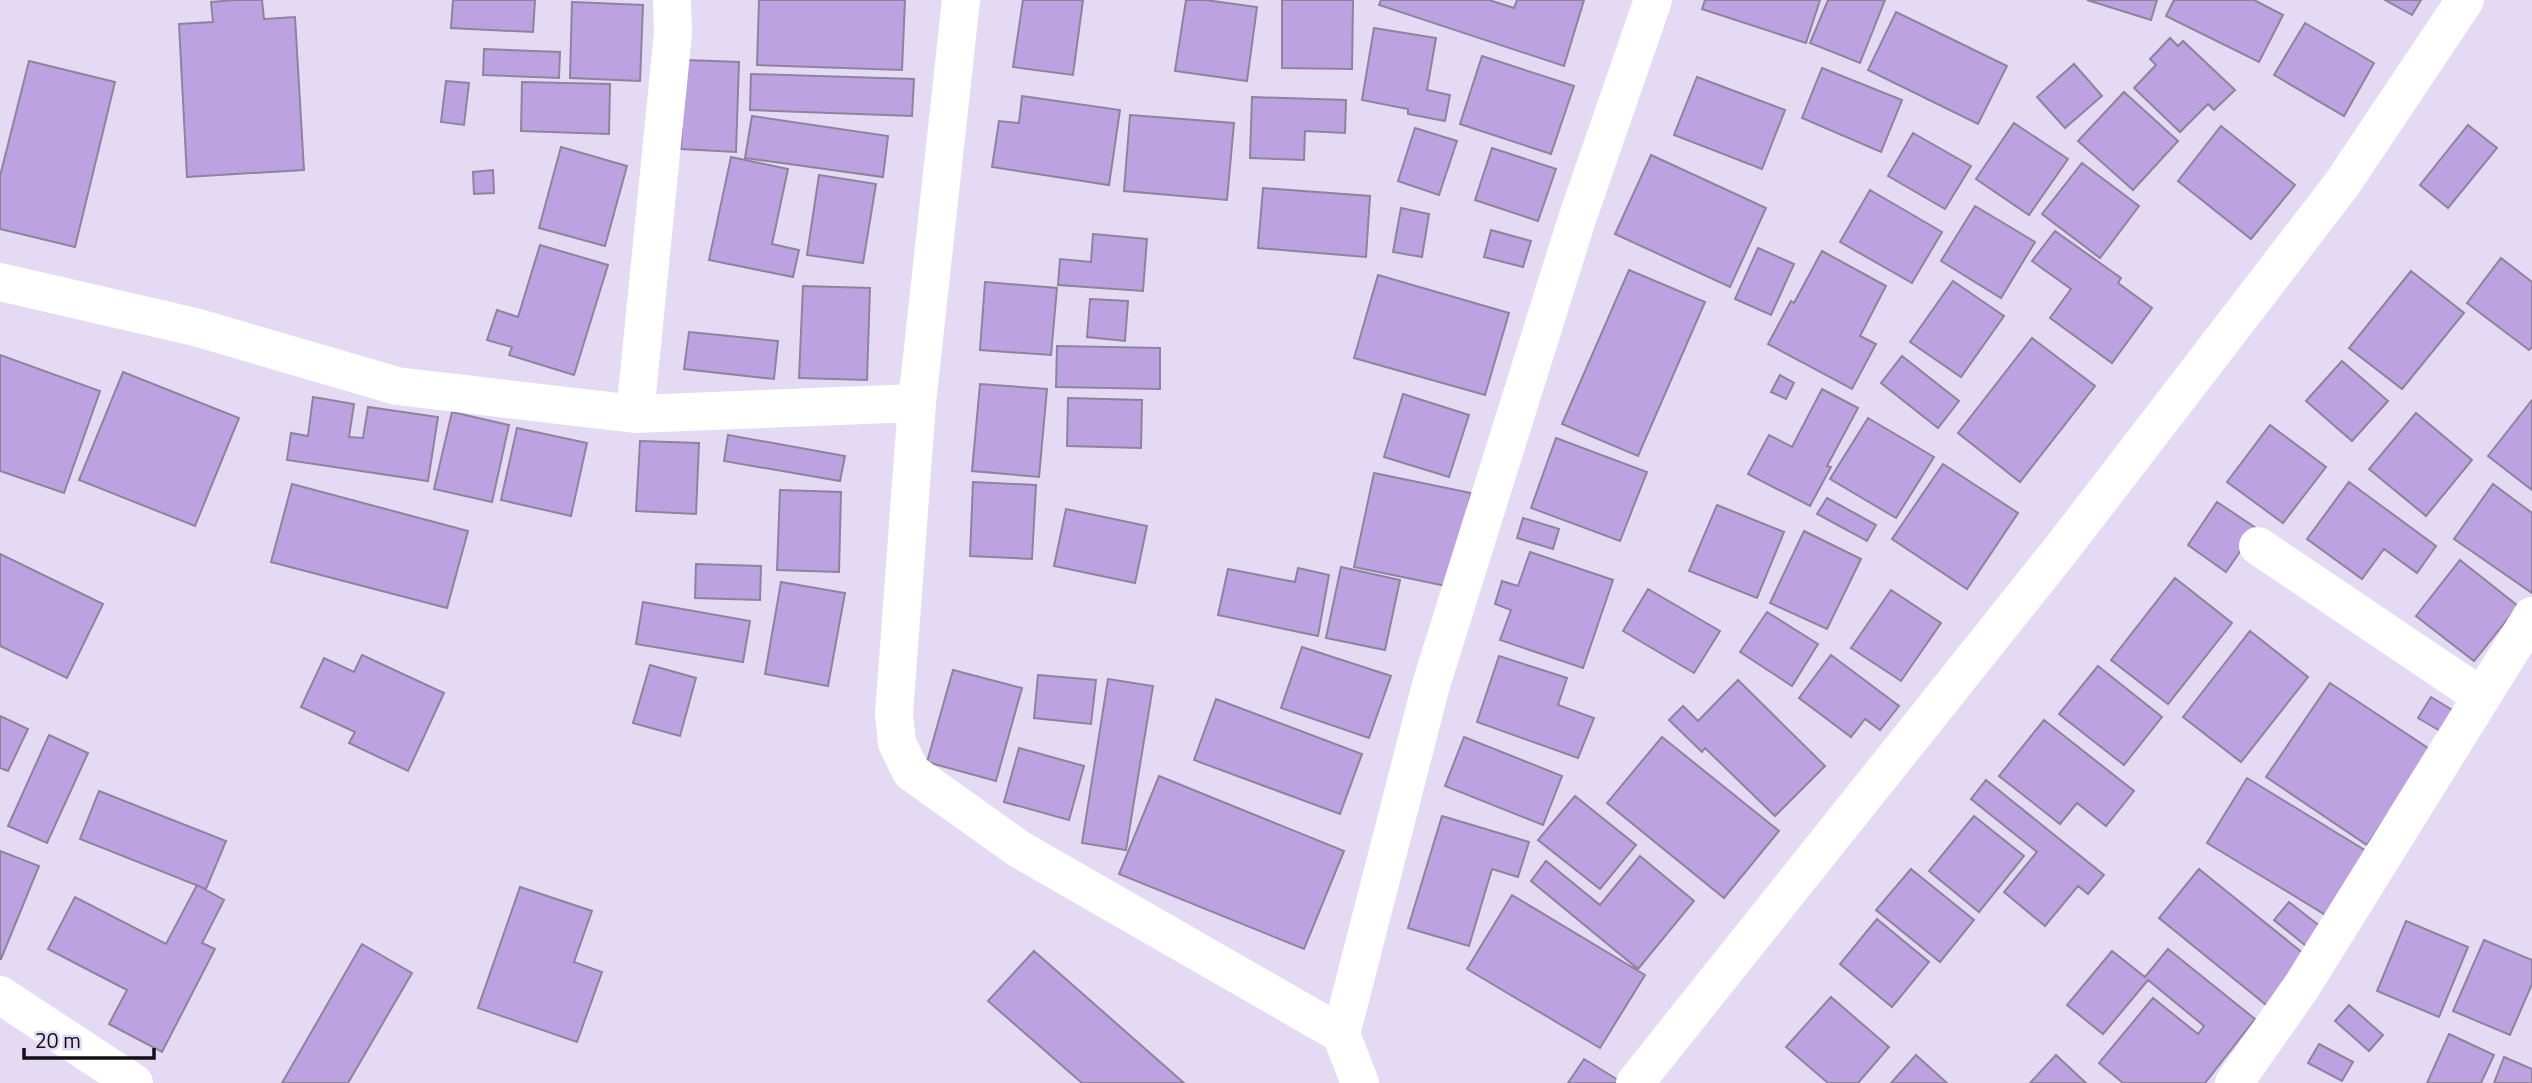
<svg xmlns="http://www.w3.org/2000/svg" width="2532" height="1083" viewBox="0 0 2532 1083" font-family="'Titillium Web',sans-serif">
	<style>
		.building { fill: #bda2e1; stroke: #8d849b; stroke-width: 2 }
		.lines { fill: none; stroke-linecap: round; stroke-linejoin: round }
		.minor { stroke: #fff; stroke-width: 38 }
		.tertiary { stroke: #fff; stroke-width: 38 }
	</style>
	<rect width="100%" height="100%" fill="#e4daf4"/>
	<!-- building -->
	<path class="building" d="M235,0H262L264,19L295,17L304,170L187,177L179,24L213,22L211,2Z
		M453,0H535L533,32L451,28Z
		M759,0H905L902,70L757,65Z
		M1023,0H1083L1073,75L1013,67Z
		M1186,0H1205L1257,7L1247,81L1175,71Z
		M1282,0H1353L1352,69L1282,68Z
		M1381,0H1489L1514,8L1517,0H1584L1564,66L1379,5Z
		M1705,0H1820L1806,43L1702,9Z
		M1828,0H1885L1860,63L1810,43Z
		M2087,0H2157L2151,20Z
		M2174,0H2254L2283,15L2259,62L2166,16Z
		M2385,0H2421L2412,15Z
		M572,2L643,5L640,81L570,78Z
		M1896,12L2007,66L1978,124L1868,70Z
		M2305,23L2374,63L2344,116L2274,75Z
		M1374,28L1436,38L1427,90L1450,95L1445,121L1408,114V109L1362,100Z
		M2170,38L2178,46L2183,41L2235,90L2214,110L2208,104L2180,132L2134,88L2156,65L2150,59Z
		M484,49L560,52L559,78L483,75Z
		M1482,56L1574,86L1551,154L1460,124Z
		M685,60L739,62L736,152L681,149Z
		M29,61L115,82L75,247L0,229V176Z
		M2074,64L2102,96L2065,128L2037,97Z
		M1822,68L1902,100L1881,152L1802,118Z
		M751,74L914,79L912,116L750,110Z
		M1697,77L1785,110L1762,169L1674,135Z
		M446,81L469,83L464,125L441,122Z
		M522,82L610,84L609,134L521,131Z
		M2124,92L2178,141L2133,190L2078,141Z
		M1022,96L1120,110L1109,185L992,167L999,121L1019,123Z
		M1252,97L1346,100L1345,133L1305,131L1304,160L1250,158Z
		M1130,115L1234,123L1227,200L1124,191Z
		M752,116L888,136L883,177L745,158Z
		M2014,123L2068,159L2029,215L1976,179Z
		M2468,125L2497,148L2448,208L2420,185Z
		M2221,126L2295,185L2251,239L2178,181Z
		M1415,128L1457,141L1439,195L1398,181Z
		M1913,133L1971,166L1945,209L1888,176Z
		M561,147L627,166L605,246L539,228Z
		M1492,148L1556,169L1538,221L1475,200Z
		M1651,155L1766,208L1730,287L1615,234Z
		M731,157L788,169L772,244L799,250L793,277L709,260Z
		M2082,163L2139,206L2100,258L2042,214Z
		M493,170L494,193L474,194L473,172Z
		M819,175L876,184L863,263L807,255Z
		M1263,188L1370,196L1366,257L1258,248Z
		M1870,190L1942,232L1912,283L1840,242Z
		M1975,206L2035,242L2001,298L1941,261Z
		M1401,208L1429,214L1422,257L1393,252Z
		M1491,230L1531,241L1523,267L1484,257Z
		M2055,231L2121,278L2118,283L2152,308L2112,363L2050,318L2071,289L2032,261Z
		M1093,234L1147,239L1143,291L1058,285L1060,259L1091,262Z
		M540,245L608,265L574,375L509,355L512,347L487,340L497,310L518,317Z
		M1758,248L1794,264L1771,315L1735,299Z
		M1822,251L1886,286L1860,336L1876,344L1852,389L1768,344L1791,301L1794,303Z
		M2501,258L2532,282V347L2529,350L2467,303Z
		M1629,270L1705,302L1638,456L1562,424Z
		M2411,271L2464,313L2402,389L2349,348Z
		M1378,275L1509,313L1485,395L1354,358Z
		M1953,281L2004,316L1961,377L1910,342Z
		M985,282L1057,288L1051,355L980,350Z
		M803,286L870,288L867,380L799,378Z
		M1090,299L1128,301L1125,341L1087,337Z
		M689,332L778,341L774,379L684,369Z
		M2032,338L2095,386L2020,482L1958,433Z
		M1057,346L1160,348V389L1056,387Z
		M0,355L100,391L64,493L0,471Z
		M1902,356L1959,401L1938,428L1881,383Z
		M2342,361L2388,401L2352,441L2306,401Z
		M123,372L239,418L195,526L79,480Z
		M1780,375L1794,383L1786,399L1771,392Z
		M980,384L1047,389L1039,477L972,471Z
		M1822,389L1858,408L1827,466L1831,467L1810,506L1748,474L1769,435L1792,447Z
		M1403,394L1469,415L1449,477L1384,457Z
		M313,397L354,404L349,437L363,438L368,407L438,417L428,481L287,460L291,433L308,436Z
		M1068,398L1142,400L1141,448L1067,446Z
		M2532,400V490L2488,456Z
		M452,412L509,425L492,502L434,489Z
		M2416,413L2472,460L2426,516L2369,469Z
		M1868,418L1934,457L1896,518L1830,479Z
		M2270,425L2326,467L2283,523L2227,482Z
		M517,428L587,443L571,516L501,500Z
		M728,435L845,456L840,481L724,461Z
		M1556,438L1647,472L1620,541L1531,508Z
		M640,441L699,443L696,514L636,511Z
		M1943,464L2018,513L1967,589L1892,539Z
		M1374,473L1471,493L1451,587L1354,567Z
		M973,482L1036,485L1032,559L970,556Z
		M2349,482L2436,546L2417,573L2384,549L2362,579L2307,539Z
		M292,484L468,531L447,608L271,562Z
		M2493,484L2532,513V593L2454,539Z
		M780,490L841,492L839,572L777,570Z
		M1827,498L1876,525L1867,541L1817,514Z
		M2217,502L2256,528L2226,572L2188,545Z
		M1717,505L1784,532L1757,598L1689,571Z
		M1066,509L1147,526L1135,583L1054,566Z
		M1523,518L1559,529L1553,549L1517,538Z
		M1804,531L1861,559L1827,629L1770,603Z
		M1530,552L1613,580L1583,668L1500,640L1511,610L1495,604L1502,581L1518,586Z
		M0,554L103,604L67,678L0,646Z
		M2460,560L2518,606L2474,661L2416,616Z
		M696,564L761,566L760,600L695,598Z
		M1341,567L1400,580L1385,650L1326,638Z
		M1298,568L1329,575L1318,636L1218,615L1228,569L1295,582Z
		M2175,578L2232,623L2168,704L2111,660Z
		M781,582L845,593L828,686L765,674Z
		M1648,589L1720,631L1694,673L1623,631Z
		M1891,590L1941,623L1901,681L1851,648Z
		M643,602L750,621L743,662L636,644Z
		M1767,612L1818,644L1792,686L1740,652Z
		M2250,631L2308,677L2241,762L2183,717Z
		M1302,647L1391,676L1369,738L1281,708Z
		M362,655L444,693L408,771L349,743L355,732L301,707L324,658L354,672Z
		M1831,655L1899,706L1880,730L1865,719L1851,737L1799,698Z
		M1499,656L1567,678L1558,705L1594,718L1578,758L1477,722Z
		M650,665L696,678L680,736L633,723Z
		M2098,666L2162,717L2124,765L2059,714Z
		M953,670L1022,688L996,781L927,762Z
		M1038,675L1096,680L1091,724L1034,718Z
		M1108,679L1153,686L1126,850L1082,843Z
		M1738,680L1825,766L1775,816L1705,748L1702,752L1669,720L1683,706L1698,721Z
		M2330,683L2431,750L2367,845L2266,777Z
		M2431,697L2459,714L2447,735L2418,718Z
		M1216,699L1362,754L1340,814L1194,760Z
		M0,716L28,729L8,771L0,768Z
		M2044,720L2134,791L2106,826L2077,803L2060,824L1999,776Z
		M49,735L88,753L47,843L8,826Z
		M1464,737L1562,776L1543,825L1445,786Z
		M1662,737L1779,831L1724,898L1607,803Z
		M1019,748L1084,766L1069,820L1004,802Z
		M1159,776L1344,851L1304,949L1119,874Z
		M2247,778L2368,852L2329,917L2207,843Z
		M1986,780L2104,875L2088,894L2078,886L2045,926L2004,892L2037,852L1971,799Z
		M99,791L226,841L206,889L80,839Z
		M1575,796L1636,845L1600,889L1538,840Z
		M1442,816L1529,842L1518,877L1492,869L1469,946L1408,928Z
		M1974,816L2024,856L1979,912L1929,871Z
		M0,851L39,866L1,959H0Z
		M1640,856L1694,901L1638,969L1531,881L1546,861L1600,905Z
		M1911,869L1974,920L1940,962L1876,910Z
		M2199,869L2310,959L2270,1008L2159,918Z
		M197,885L224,900L202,943L215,949L162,1052L109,1024L127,990L48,949L75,897L166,944Z
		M520,887L592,911L574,962L602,972L577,1042L478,1008Z
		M1512,895L1645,975L1600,1048L1467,969Z
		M2289,902L2326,931L2311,950L2274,920Z
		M1877,919L1929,962L1892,1007L1840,964Z
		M2406,921L2468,947L2439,1017L2377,991Z
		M2484,940L2532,960V984L2510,1035L2453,1011Z
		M362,944L412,973L348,1083H282Z
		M2168,949L2255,1019L2205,1083H2123L2099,1063L2153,998L2198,1034L2204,1026L2148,980L2103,1034L2067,1005L2112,951L2145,977Z
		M1034,951L1184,1083H1082L988,1001Z
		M1831,997L1889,1047L1858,1083H1828L1786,1047Z
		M2349,1005L2383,1035L2369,1051L2335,1021Z
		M2449,1034L2494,1055L2481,1083H2427Z
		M2319,1044L2353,1062L2342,1081L2308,1063Z
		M1916,1055L1947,1083H1891Z
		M2056,1055L2086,1083H2030Z
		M2504,1057L2532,1069V1083H2494Z
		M1584,1059L1618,1080L1616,1083H1568Z"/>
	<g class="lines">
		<!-- minor -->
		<path class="minor" d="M961,0L917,403L894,714L897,743L911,772L1019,849L1341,1034
			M0,282L195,327L397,386L635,414L917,403
			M635,414L673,33L672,0
			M2258,546L2482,697
			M0,995L134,1083
			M1360,1083L1341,1034L1431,685L1577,219L1653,0
			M2234,1083L2302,986L2532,616"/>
		<!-- tertiary -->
		<path class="tertiary" d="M1635,1083L2063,547L2342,184L2465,0"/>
	</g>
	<!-- scale -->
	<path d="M24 1048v10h130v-10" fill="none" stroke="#110e16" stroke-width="3.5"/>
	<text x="35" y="1048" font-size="21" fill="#110e16" stroke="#e4daf4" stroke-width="5" paint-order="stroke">20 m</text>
</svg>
